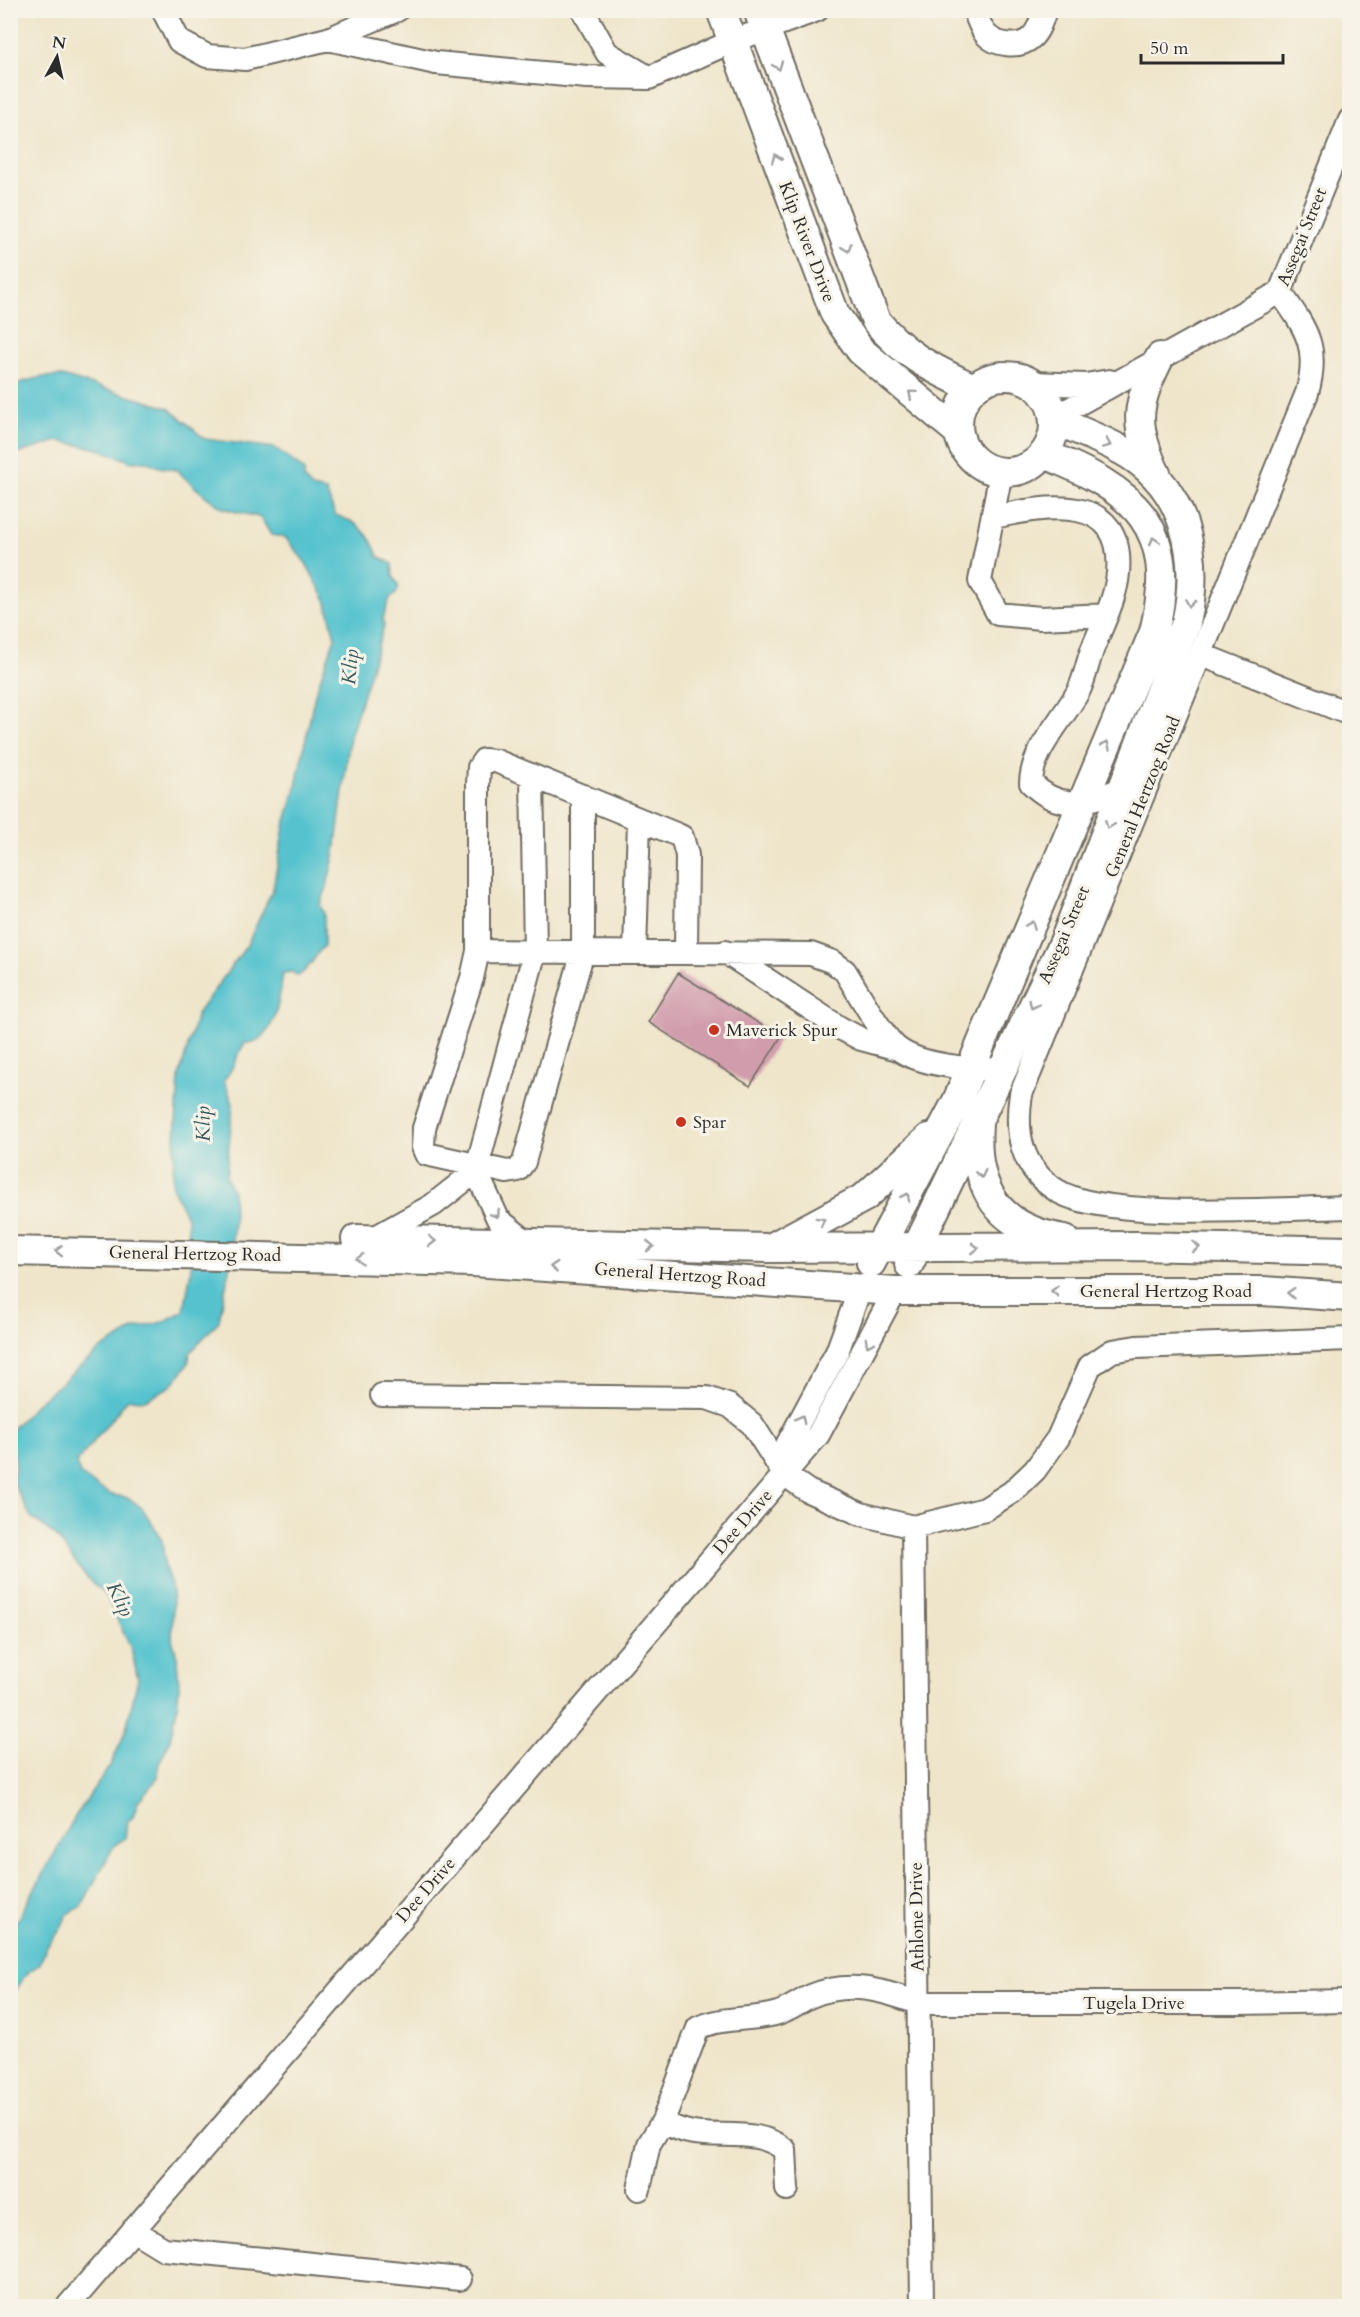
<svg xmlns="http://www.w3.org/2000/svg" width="1360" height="2317" viewBox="0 0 1360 2317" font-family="Cardo,serif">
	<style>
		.water { fill: #55c2ce; stroke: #40767c; stroke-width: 1.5 }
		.building { fill: #d19dad }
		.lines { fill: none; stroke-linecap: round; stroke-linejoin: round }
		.minor-casing { stroke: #706c63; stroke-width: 26 }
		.major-casing { stroke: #706c63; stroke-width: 32 }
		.minor { stroke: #fff; stroke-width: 22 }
		.major { stroke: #fff; stroke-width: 28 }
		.oneway { stroke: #a0a0a0 }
		.poi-dot { fill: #c8321e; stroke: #f7f3e8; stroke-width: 2 }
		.labels { text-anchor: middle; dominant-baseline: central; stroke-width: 6; stroke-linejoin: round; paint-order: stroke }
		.street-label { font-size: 18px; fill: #2b2b2b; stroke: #f7f3e8 }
		.poi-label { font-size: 18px; fill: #2b2b2b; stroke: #f7f3e8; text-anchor: start }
		.water-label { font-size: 20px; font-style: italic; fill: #38585c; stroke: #f7f3e8 }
	</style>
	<rect width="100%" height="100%" fill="#f7f3e8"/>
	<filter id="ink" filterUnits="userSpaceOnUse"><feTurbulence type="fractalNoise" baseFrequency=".0167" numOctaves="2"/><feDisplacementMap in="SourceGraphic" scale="12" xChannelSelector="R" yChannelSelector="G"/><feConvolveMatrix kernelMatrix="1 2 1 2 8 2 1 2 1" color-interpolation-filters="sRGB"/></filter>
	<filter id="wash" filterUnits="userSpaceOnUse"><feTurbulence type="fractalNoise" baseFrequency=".008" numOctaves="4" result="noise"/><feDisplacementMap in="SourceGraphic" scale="24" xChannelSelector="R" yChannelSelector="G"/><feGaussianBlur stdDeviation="1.35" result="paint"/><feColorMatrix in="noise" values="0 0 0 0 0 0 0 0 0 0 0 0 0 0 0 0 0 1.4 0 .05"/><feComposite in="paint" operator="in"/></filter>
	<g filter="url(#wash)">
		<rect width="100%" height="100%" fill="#efe5ca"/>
		<!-- water -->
		<path class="water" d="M62,376L169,408L205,439L275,448L304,470V479L312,488L326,491L335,515C358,522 370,533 378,556L392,564L393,576L399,586L396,594L390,598L383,618L384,626L350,737L335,852L326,890L320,905L324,913V946C314,956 311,968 298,976L292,972L283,973C280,995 276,1044 245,1043C236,1056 234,1069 224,1080L233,1104L226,1177L233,1192L234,1220L229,1270L219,1321L190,1353L188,1364L171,1386L145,1400L128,1399L76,1463L80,1474L92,1483L109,1494L129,1498L143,1509L162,1540L165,1568L171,1584L173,1603L172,1639L177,1657L179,1687L177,1709L169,1743L159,1763L158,1778L138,1801L133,1817L127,1822L125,1838L114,1846L81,1907L67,1914L60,1930L46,1947L40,1964L26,1974L11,1998V1931L75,1817L110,1766L125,1733L138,1679L131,1649L106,1595L87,1578L56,1536L31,1517L12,1481C19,1459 11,1451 11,1430L36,1404L102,1348L134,1329L163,1322L184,1311L191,1270L187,1217L172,1187L179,1077L197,1014L247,945L273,889L284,827L295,791L315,694L335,638L326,600L305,562L285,537L271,535L261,518C248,513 232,513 220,506C212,502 182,477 178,470L159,467L146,461L132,462L99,449L58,441L11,456V385L42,377Z"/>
		<g id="blocks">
			<!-- building -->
			<path class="building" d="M678,973L781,1037L750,1086L648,1022Z"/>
		</g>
	</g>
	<g filter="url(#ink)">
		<use href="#blocks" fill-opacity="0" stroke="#706c63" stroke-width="1.5"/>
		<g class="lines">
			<!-- minor casing -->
			<g class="minor-casing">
				<path id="minor" d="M163,10L179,41L207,56L245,59L328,39L436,63L587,77L649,78L733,41L817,10
					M583,10L607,53L648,77
					M974,10C977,17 980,26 984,32C994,46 1020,49 1032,37C1039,30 1042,19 1045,10
					M328,39L397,10
					M1280,292C1306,329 1320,347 1307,393L1021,1094C1015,1132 1020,1167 1056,1190C1105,1222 1284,1208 1350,1207
					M1033,383L1086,385L1109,381
					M1053,418L1280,292L1350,120
					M1001,472L980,581L998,614L1041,618L1106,615
					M993,517C1046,506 1125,491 1118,573C1116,597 1104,621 1095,643C1088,658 1086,676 1079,690C1063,720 1032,749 1031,783C1062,814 1086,801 1123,789
					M1202,655L1350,714
					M583,796V951L524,1162L518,1170L507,1172L426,1154L423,1147L424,1128L472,978L478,951V784L479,767L484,760L496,761L678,835L682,837L687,855L686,952
					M478,951L811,954L833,962L845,971C856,989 882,1036 897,1048C919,1066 975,1070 1002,1069
					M635,952L639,820
					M725,952L840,1028L861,1039L898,1049
					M476,1171L498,1219L528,1243
					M372,1239L433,1205L476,1171L535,951L532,776
					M382,1395L707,1398L730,1406L752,1424L784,1474L808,1491L861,1514L913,1527L985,1509L1012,1492L1035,1470L1058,1438L1090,1366L1112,1351L1136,1347L1350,1339
					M784,1474L787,1445L837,1352L860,1289
					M913,1527L922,2306
					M639,2189L649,2144L663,2121
					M787,2189L785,2150C751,2121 699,2148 663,2121L698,2028C723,2016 752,2021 778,2013C790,2009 800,2001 811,1996C849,1980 882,1990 918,2003H1239L1350,2001
					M133,2230L164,2249L460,2279
					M68,2306L818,1435L895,1291"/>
			</g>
			<!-- major casing -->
			<g class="major-casing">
				<path id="major" d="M721,10L835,314L861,351L957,431
					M758,10L876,321C908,358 930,367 973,388
					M958 424a48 48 0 1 1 96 0a48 48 0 1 1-96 0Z
					M1157,476C1133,425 1135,406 1160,357
					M978,1124C973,1189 998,1229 1065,1239
					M356,1239L769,1248L1137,1246L1350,1251
					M774,1246L865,1197L929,1138
					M10,1251L473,1262L895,1291H1263L1350,1297
					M871,1263L957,1101L1154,632C1180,526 1134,490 1044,454
					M909,1264L1064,942L1186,623C1201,557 1186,485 1121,450C1100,438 1076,430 1054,419"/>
			</g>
			<!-- minor -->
			<use href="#minor" class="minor"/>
			<!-- major -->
			<use href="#major" class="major"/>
		</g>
		<!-- one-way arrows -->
		<defs><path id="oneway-chevron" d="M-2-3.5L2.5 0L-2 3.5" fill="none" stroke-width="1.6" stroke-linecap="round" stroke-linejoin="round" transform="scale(1.5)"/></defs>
		<g class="oneway">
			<use href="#oneway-chevron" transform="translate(778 66) rotate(70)"/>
			<use href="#oneway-chevron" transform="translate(776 158) rotate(-110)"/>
			<use href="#oneway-chevron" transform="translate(847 248) rotate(70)"/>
			<use href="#oneway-chevron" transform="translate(912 394) rotate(-140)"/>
			<use href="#oneway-chevron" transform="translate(1107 444) rotate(24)"/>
			<use href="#oneway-chevron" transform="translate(1154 541) rotate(-108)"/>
			<use href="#oneway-chevron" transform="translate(1190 603) rotate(99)"/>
			<use href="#oneway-chevron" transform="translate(1106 745) rotate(-67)"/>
			<use href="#oneway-chevron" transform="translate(1109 825) rotate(111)"/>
			<use href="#oneway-chevron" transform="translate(1031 925) rotate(-67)"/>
			<use href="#oneway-chevron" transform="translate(1033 1005) rotate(116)"/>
			<use href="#oneway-chevron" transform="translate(981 1174) rotate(77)"/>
			<use href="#oneway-chevron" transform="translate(906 1197) rotate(-61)"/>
			<use href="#oneway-chevron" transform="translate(496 1214) rotate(57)"/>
			<use href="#oneway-chevron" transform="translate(821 1221) rotate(-29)"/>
			<use href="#oneway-chevron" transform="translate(432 1241) rotate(1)"/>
			<use href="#oneway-chevron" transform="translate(650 1246) rotate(1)"/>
			<use href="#oneway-chevron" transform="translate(1196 1247) rotate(1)"/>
			<use href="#oneway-chevron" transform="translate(975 1248) rotate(-1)"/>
			<use href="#oneway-chevron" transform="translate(59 1251) rotate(-180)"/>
			<use href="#oneway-chevron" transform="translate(360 1259) rotate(-178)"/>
			<use href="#oneway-chevron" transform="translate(554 1267) rotate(-177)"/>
			<use href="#oneway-chevron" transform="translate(1055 1291) rotate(180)"/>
			<use href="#oneway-chevron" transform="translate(1291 1293) rotate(-176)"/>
			<use href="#oneway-chevron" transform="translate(869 1343) rotate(117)"/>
			<use href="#oneway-chevron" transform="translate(801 1419) rotate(-62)"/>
		</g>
	</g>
	<!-- markers -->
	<g class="poi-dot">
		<circle cx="714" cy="1030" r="6"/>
		<circle cx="681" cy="1122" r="6"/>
	</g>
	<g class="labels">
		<!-- street labels -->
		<g class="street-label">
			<text transform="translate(1302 237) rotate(-68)">Assegai Street</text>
			<text transform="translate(807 242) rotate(69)">Klip River Drive</text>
			<text transform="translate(1143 797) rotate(-68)">General Hertzog Road</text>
			<text transform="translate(1064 935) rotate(-67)">Assegai Street</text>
			<text transform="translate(195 1254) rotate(1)">General Hertzog Road</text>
			<text transform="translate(680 1275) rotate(4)">General Hertzog Road</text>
			<text x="1166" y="1291">General Hertzog Road</text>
			<text transform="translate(743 1522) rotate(-49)">Dee Drive</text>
			<text transform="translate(426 1890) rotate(-49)">Dee Drive</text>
			<text transform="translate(917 1917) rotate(-91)">Athlone Drive</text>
			<text x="1134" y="2003">Tugela Drive</text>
		</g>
		<!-- poi labels -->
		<g class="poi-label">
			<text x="726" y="1030">Maverick Spur</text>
			<text x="693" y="1122">Spar</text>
		</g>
		<!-- water labels -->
		<g class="water-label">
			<text transform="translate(350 667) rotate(-85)">Klip</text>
			<text transform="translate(203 1124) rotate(-91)">Klip</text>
			<text transform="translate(120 1599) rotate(63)">Klip</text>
		</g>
	</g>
	<!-- margin -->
	<rect width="1360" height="2317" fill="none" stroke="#f7f3e8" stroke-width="36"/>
	<!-- north arrow -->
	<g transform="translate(57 57) rotate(8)" stroke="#f7f3e8" stroke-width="4.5" paint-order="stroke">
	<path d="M0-4.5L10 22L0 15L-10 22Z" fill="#2b2b2b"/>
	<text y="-9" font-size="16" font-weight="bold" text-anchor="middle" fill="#2b2b2b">N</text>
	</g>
	<!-- scale -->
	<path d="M1141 54v9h142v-9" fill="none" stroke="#2b2b2b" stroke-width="3"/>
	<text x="1150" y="54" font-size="18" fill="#2b2b2b" stroke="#f7f3e8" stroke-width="4.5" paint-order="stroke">50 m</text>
</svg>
